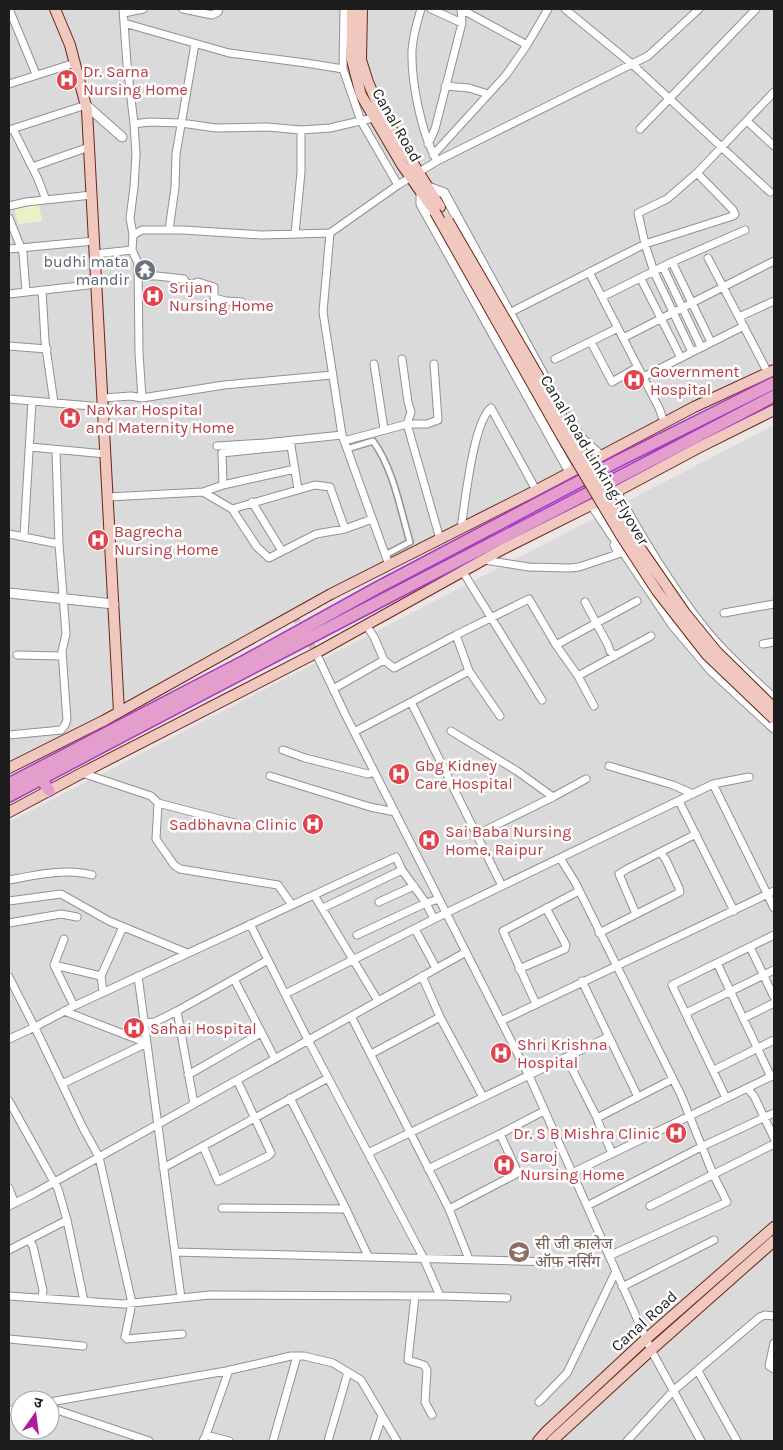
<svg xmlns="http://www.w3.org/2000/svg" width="783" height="1450" viewBox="0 0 783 1450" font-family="Karla,'Noto Sans Devanagari',sans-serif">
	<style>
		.residential { fill: #dbdadb; fill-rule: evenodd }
		.park { fill: #e9f2c7 }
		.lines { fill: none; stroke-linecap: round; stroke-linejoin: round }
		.minor-tunnel { stroke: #c3bdbe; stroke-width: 7; stroke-dasharray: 7 3.5; stroke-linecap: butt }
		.pedestrian-casing { stroke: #919191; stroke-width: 8 }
		.minor-casing { stroke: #919191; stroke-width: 9 }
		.tertiary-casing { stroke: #919191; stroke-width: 11 }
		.secondary-casing { stroke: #672712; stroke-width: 12 }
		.trunk-casing { stroke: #a73ac3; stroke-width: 14 }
		.pedestrian { stroke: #fff; stroke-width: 5 }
		.minor { stroke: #fff; stroke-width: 7 }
		.tertiary { stroke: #fff; stroke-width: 9 }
		.secondary { stroke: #f1c8bf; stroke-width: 10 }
		.trunk { stroke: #e49ecc; stroke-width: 11 }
		.secondary-bridge-casing { stroke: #672712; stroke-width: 12; stroke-linecap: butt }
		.secondary-bridge { stroke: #f1c8bf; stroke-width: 10 }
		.labels { text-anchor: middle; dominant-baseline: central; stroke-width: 5; stroke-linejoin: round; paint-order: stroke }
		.health-label { font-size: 16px; fill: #be3a42; stroke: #fff; text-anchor: start }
		.street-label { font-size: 16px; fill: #1d1d1d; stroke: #fff }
		.worship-label { font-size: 16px; fill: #5b616d; stroke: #fff; text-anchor: end }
		.education-label { font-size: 16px; fill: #785e54; stroke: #fff; text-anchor: start }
	</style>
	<rect width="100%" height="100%" fill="#ede5e6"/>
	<!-- residential -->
	<path class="residential" d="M9,9H774V369L9,764Z
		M774,425V1441H9V822ZM20,1400H50V1430H20Z"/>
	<!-- park -->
	<path class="park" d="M39,204L42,221L18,224L14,207Z"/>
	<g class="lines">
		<!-- minor-tunnel -->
		<path class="minor-tunnel" d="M294,616L316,653"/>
		<!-- pedestrian casing -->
		<g class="pedestrian-casing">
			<path id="pedestrian" d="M347,449L373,441C394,470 400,509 410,542L385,555"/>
		</g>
		<!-- minor casing -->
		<g class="minor-casing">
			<path id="minor" d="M9,9L36,74
				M123,9L127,64L134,124L136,154L134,187L130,218L133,235
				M183,9L212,15L218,12L219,9
				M344,9L343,69L361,121L398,185
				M421,9C417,22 413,36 412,50C411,81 421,132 436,159
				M431,9L462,23
				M461,9L527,45
				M565,9L632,64L770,192
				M124,13L143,9
				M124,23L229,53L306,63L343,69
				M9,84L75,63
				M445,86L469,88L488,94
				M747,121L774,146
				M134,124L149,122L181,123L216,128L267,127L301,130L330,128L373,118
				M13,129L38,179L46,200
				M640,129L756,9
				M9,130L86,105
				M428,144L435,129L462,23L461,9
				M433,155L506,75L527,45L548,9
				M32,167L89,147
				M9,206L26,202L92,195
				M9,218L23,253L26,292
				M169,230L175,187L176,154L195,44
				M330,233L323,312L342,435L389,565
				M295,234L301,172V130
				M9,249L94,241
				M132,250L138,263L139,353L142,398
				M95,254L132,250L133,235L142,230H183L262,235L330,233L398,185L437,161L648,56L699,9
				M708,258L768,373
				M672,262L711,342
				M663,267L701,347
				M589,272L659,408L664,422
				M139,276H157L184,279L186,283L193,284L198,282L214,287V298L226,301L242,302
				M641,279L681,358
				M42,290L45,341L54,403
				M9,294L97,284
				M602,297L672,262L745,230
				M515,310L645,244L733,216L735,214L733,210L697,173
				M739,317L774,301
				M623,338L774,261
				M591,342L612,382L638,367
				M9,346L47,349
				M692,352L654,272L645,244L638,213L667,199L697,173L774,92
				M402,359L408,402L411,412L407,424L440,539
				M555,359L618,328
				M374,364L384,429
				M643,377L744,326
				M103,398L131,396L142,398L224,385L332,375
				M9,399L103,407
				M344,441L407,424H427L438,420L434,364
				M217,446L265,443L342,435
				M30,447L106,454
				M223,485L295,469
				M203,492L223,485L222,453L291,446L298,489
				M108,497L203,492L232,509L257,547L269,558L316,534L345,529L372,519
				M252,502L282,551
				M232,509L315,485L330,487L345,529
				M461,528C465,504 473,422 491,408L536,490
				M9,534L59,544
				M24,536L32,401
				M484,560L529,567L570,568L579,567L618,554L614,545
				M463,572L542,700
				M585,602L608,645L610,651L615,656
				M724,613L774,604
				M366,625L374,637L384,660L394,668L456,635
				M763,644L774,642
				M556,645L578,676L594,706
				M316,653L345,714L531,1080L651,1350L701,1441
				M17,655L62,656
				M469,671L456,635L529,599L556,645L637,601
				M578,676L651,636
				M333,689L384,660
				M500,716L469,671L411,702L502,886
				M451,731L517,771L553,797
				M354,732L411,702
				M9,735L61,730L65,725L67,720L62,651L66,634L59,544L56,451
				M283,750L305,758L368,774L374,772
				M609,766L673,785L693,794
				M82,773L151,796L158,803L242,825
				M270,776L370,807L395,812
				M713,784L749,777
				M679,801L734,911
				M158,803L156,839L174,865L180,869L278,885L292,905
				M476,835L553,797L586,779
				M560,858L575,882L681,1095L713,1174L727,1202L609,1256
				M402,870L426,903L439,899
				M9,880C35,875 65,868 92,875
				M314,895L378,1001
				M9,901L61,894L109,921L187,953
				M379,902L414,886
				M636,914L619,874L627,869L696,834
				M9,923L61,914L77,917
				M250,924L308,1040L423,1257L440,1296L507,1298
				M415,929L436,968
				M599,933L680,892L679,888L666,860L661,853
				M357,935L426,903L434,919
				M750,947L774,997
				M717,963L771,1077
				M54,965L64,939
				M519,969L565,949L566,945L546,908
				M138,976L181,1298
				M422,976L440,1017L483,1097
				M9,977L38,1034L83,1128L99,1157L132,1303L125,1337L127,1339L182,1334
				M234,979L275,1059
				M582,981L638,1097
				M103,992L101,976L123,927
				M285,994L446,913L713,784L774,908
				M536,1004L503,931L579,891
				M74,1006L54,965L101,976
				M177,1011L194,1104
				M686,1013L774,970
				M351,1016L449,1209L469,1259
				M744,1018L774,1003
				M501,1021L774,891
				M144,1023L155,1022L177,1011L268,960
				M9,1039L35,1027L74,1006L396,857L402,870L323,908
				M371,1054L440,1017
				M566,1057L597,1118L599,1124L612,1153
				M714,1070L774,1040
				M188,1075L261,1033
				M62,1084L147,1043L64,1011
				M747,1088L754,1096L774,1138
				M290,1098L346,1209L368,1256
				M726,1098L672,985L774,935
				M9,1101L58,1189L67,1220L84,1301
				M597,1118L673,1079
				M203,1146L218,1181L268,1156L271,1153L237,1080
				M368,1153L608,1037
				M163,1168L328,1078
				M428,1169L500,1134L544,1111
				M572,1173L774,1075
				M9,1188L14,1202
				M9,1206L33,1194L466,952
				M587,1206L701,1147L774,1113
				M650,1206L774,1144
				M222,1208L346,1209
				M449,1209L518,1173L500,1134
				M29,1240L33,1246L43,1290L42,1298
				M9,1250L67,1220
				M175,1252L554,1262
				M622,1287L714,1240
				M9,1296L123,1304L210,1295L440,1296
				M415,1296L408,1360L424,1365L427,1370L425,1402L432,1415
				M9,1339L83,1346
				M774,1343L769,1366L774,1369
				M698,1371L737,1441
				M50,1402L226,1371L291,1356H304L333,1363L361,1380L397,1441
				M539,1402L567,1373L616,1271
				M50,1406L54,1409L149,1441
				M9,1411L20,1408
				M206,1435L229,1370
				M203,1441L206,1435L229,1441
				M273,1441L297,1356
				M328,1441L348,1372
				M374,1441L382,1416
				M627,1441L673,1391L760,1317L765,1315L774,1316"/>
		</g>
		<!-- tertiary casing -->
		<g class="tertiary-casing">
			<path id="tertiary" d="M86,105L122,137
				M428,187L444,193L558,402
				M421,192V204L570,472
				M567,417L581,438L601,456
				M616,492C643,541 671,588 706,631C726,656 751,677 774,699
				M592,505L673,625L712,671L774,728
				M9,593L114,604"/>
		</g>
		<!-- secondary casing -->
		<g class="secondary-casing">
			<path id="secondary" d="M55,9L70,45L87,110L119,712
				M352,9V60L361,95L402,165L435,212
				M362,9L361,60L368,82L380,110L440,207
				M9,768L105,720L331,594L531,493L694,407L774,370
				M9,812L82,773L316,653L503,549L595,503L698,448L774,410
				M538,1441L546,1432L646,1339L774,1227
				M552,1441L651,1350L774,1241"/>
		</g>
		<!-- trunk casing -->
		<g class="trunk-casing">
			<path id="trunk" d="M41,779L49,790
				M9,784L243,662L377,588L618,461L774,383
				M9,796C263,660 520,530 774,396"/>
		</g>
		<!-- pedestrian -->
		<use href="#pedestrian" class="pedestrian"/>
		<!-- minor -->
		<use href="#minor" class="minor"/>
		<!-- tertiary -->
		<use href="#tertiary" class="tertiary"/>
		<!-- secondary -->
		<use href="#secondary" class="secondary"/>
		<!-- trunk -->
		<use href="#trunk" class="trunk"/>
		<!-- secondary-bridge casing -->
		<g class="secondary-bridge-casing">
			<path id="secondary-bridge" d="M435,212L560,433L620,534L657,591L707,655L774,719
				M448,221L627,529L685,613L716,651L774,708"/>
		</g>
		<!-- secondary-bridge -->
		<use href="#secondary-bridge" class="secondary-bridge"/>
	</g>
	<!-- icons -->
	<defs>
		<g id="hospital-disc" transform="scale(1.125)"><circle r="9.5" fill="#e0444e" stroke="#fff"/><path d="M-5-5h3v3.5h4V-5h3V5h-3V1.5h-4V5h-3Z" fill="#fff"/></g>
		<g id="temple-disc" transform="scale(1.125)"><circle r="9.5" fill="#6b7280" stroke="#fff"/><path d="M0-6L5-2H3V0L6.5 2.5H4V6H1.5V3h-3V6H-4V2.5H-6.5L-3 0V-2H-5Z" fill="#fff"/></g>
		<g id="university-disc" transform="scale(1.125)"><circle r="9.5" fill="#8d6e63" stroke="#fff"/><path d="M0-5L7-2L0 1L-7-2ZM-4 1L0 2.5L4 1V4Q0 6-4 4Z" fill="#fff"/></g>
	</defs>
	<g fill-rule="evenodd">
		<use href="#hospital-disc" x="67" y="80"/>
		<use href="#temple-disc" x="145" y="270"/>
		<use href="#hospital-disc" x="153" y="296"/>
		<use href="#hospital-disc" x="634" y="380"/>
		<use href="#hospital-disc" x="70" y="418"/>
		<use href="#hospital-disc" x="98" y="540"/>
		<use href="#hospital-disc" x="399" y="774"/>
		<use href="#hospital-disc" x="313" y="824"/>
		<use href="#hospital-disc" x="429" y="840"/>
		<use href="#hospital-disc" x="134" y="1028"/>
		<use href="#hospital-disc" x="501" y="1053"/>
		<use href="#hospital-disc" x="676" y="1133"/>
		<use href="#hospital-disc" x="504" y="1165"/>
		<use href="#university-disc" x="519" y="1252"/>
	</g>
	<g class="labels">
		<!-- health labels -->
		<g class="health-label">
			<text x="83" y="71">Dr. Sarna<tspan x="83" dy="18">Nursing Home</tspan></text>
			<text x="169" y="287">Srijan<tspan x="169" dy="18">Nursing Home</tspan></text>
			<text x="650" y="371">Government<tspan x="650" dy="18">Hospital</tspan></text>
			<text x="86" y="409">Navkar Hospital<tspan x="86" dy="18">and Maternity Home</tspan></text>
			<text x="114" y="531">Bagrecha<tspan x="114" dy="18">Nursing Home</tspan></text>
			<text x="415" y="765">Gbg Kidney<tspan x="415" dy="18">Care Hospital</tspan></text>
			<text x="297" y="824" text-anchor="end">Sadbhavna Clinic</text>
			<text x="445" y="831">Sai Baba Nursing<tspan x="445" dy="18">Home, Raipur</tspan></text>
			<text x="150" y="1028">Sahai Hospital</text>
			<text x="517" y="1044">Shri Krishna<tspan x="517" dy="18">Hospital</tspan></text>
			<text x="660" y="1133" text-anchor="end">Dr. S B Mishra Clinic</text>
			<text x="520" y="1156">Saroj<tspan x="520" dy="18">Nursing Home</tspan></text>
		</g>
		<!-- street labels -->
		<g class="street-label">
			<text transform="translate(397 125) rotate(60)">Canal Road</text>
			<text transform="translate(595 460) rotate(59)">Canal Road Linking Flyover</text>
			<text transform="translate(644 1321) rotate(-42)">Canal Road</text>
		</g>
		<!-- worship labels -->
		<g class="worship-label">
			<text x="129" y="261">budhi mata<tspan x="129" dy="18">mandir</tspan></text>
		</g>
		<!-- education labels -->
		<g class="education-label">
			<text x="535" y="1243">सी जी कालेज<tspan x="535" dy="18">ऑफ नर्सिंग</tspan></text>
		</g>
	</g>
	<!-- border -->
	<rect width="783" height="1450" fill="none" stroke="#1d1d1d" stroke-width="20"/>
	<!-- north arrow -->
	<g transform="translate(35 1415) rotate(14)"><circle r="24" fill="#ffffff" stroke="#a5a5a5"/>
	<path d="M0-4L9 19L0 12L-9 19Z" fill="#b2199d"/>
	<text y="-8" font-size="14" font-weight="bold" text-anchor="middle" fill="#1d1d1d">उ</text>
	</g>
</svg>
